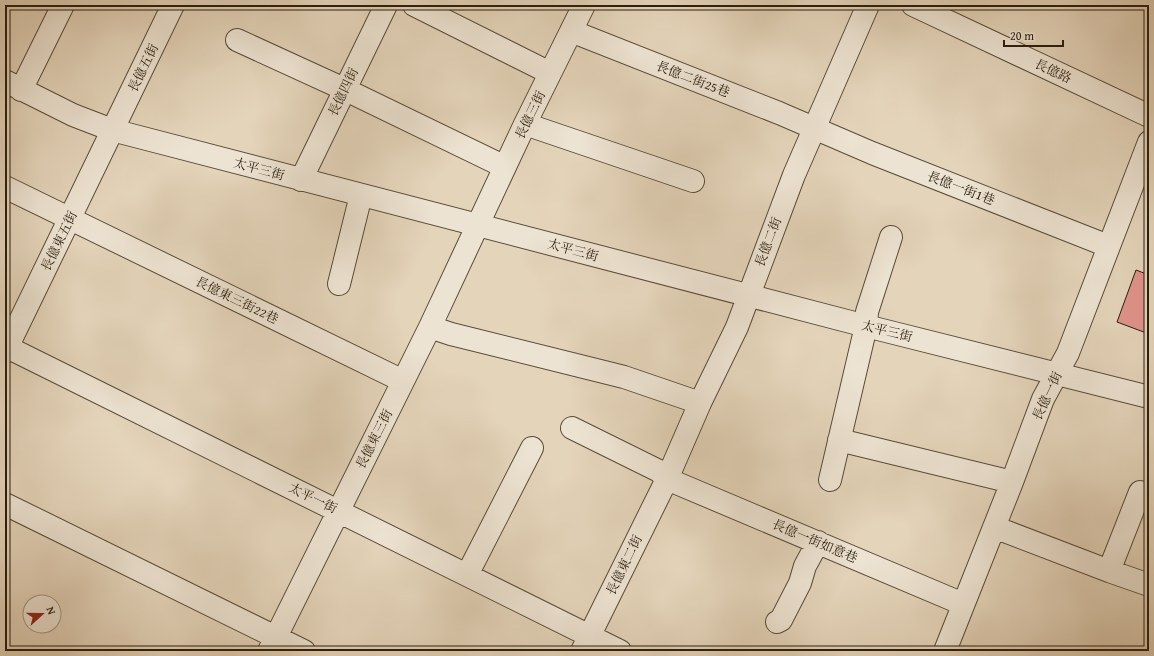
<svg xmlns="http://www.w3.org/2000/svg" width="1154" height="656" viewBox="0 0 1154 656" font-family="'Gentium Book Plus','Noto Serif TC',serif">
	<style>
		.building { fill: #e0948c; stroke: #2a1e0e }
		.lines { fill: none; stroke-linecap: round; stroke-linejoin: round }
		.minor-casing { stroke: #584c39; stroke-width: 24 }
		.minor { stroke: #ede3d2; stroke-width: 22 }
		.labels { text-anchor: middle; dominant-baseline: central; stroke-width: 3; stroke-linejoin: round; paint-order: stroke }
		.street-label { font-size: 13px; fill: #2a1e0e; stroke: #ede3d2 }
	</style>
	<rect width="100%" height="100%" fill="#e4d4ba"/>
	<filter id="stains"><feTurbulence type="fractalNoise" baseFrequency=".005" numOctaves="4"/><feColorMatrix values="0 0 0 0 .2 0 0 0 0 .09 0 0 0 0 .02 0 0 0 .5 -.17"/></filter>
	<radialGradient id="worn" r=".72"><stop offset=".6" stop-color="#630" stop-opacity="0"/><stop offset="1" stop-color="#630" stop-opacity=".3"/></radialGradient>
	<!-- building -->
	<path class="building" d="M1136,270L1149,275V334L1117,322Z"/>
	<g class="lines">
		<!-- minor casing -->
		<g class="minor-casing">
			<path id="minor" d="M414,5L550,73
				M913,5L1149,116
				M571,31L779,113L872,153L1108,246
				M237,40L344,89L505,167
				M5,81L73,115L112,130L866,326L1149,397
				M21,90L63,5
				M525,124L693,181
				M301,180L386,5
				M5,187L403,381
				M339,284L361,195
				M430,327L451,334L624,377L700,403
				M5,346L620,651
				M5,352L173,5
				M572,428L659,471L667,479L963,604
				M839,440L1012,482
				M830,480L866,326L867,312L891,237
				M5,504L304,651
				M994,527L1109,571L1149,585
				M1109,571L1140,492
				M467,575L532,448
				M777,622L781,620L800,583L805,566L818,542
				M269,651L430,327L525,124L584,5
				M582,651L667,479L700,403L737,327L794,175L868,5
				M945,651L1012,482L1043,399L1068,353L1149,142"/>
		</g>
		<!-- minor -->
		<use href="#minor" class="minor"/>
	</g>
	<g class="labels">
		<!-- street labels -->
		<g class="street-label">
			<text transform="translate(143 68) rotate(-64)">長億五街</text>
			<text transform="translate(1053 71) rotate(25)">長億路</text>
			<text transform="translate(693 79) rotate(21)">長億二街25巷</text>
			<text transform="translate(343 92) rotate(-64)">長億四街</text>
			<text transform="translate(530 115) rotate(-64)">長億三街</text>
			<text transform="translate(259 169) rotate(15)">太平三街</text>
			<text transform="translate(961 188) rotate(21)">長億一街1巷</text>
			<text transform="translate(59 241) rotate(-64)">長億東五街</text>
			<text transform="translate(768 242) rotate(-69)">長億二街</text>
			<text transform="translate(573 250) rotate(15)">太平三街</text>
			<text transform="translate(237 300) rotate(26)">長億東三街22巷</text>
			<text transform="translate(887 331) rotate(14)">太平三街</text>
			<text transform="translate(1047 396) rotate(-65)">長億一街</text>
			<text transform="translate(374 439) rotate(-63)">長億東三街</text>
			<text transform="translate(313 498) rotate(26)">太平一街</text>
			<text transform="translate(815 541) rotate(23)">長億一街如意巷</text>
			<text transform="translate(624 565) rotate(-64)">長億東二街</text>
		</g>
	</g>
	<!-- margin -->
	<rect width="1154" height="656" fill="none" stroke="#e4d4ba" stroke-width="20"/>
	<rect x="6" y="6" width="1142" height="644" fill="none" stroke="#2a1e0e" stroke-width="2"/>
	<rect x="10" y="10" width="1134" height="636" fill="none" stroke="#2a1e0e"/>
	<!-- north arrow -->
	<g transform="translate(42 614) rotate(69)"><circle r="19" fill="#ede3d2" stroke="#9f9484"/>
	<path d="M0-3L7 15L0 10L-7 15Z" fill="#8f2418"/>
	<text y="-6" font-size="11" font-weight="bold" text-anchor="middle" fill="#2a1e0e">N</text>
	</g>
	<!-- scale -->
	<path d="M1004 40v6h59v-6" fill="none" stroke="#2a1e0e" stroke-width="2"/>
	<text x="1010" y="40" font-size="12" fill="#2a1e0e" stroke="#ede3d2" stroke-width="3" paint-order="stroke">20 m</text>
	<rect width="100%" height="100%" filter="url(#stains)"/>
	<rect width="100%" height="100%" fill="url(#worn)"/>
</svg>
